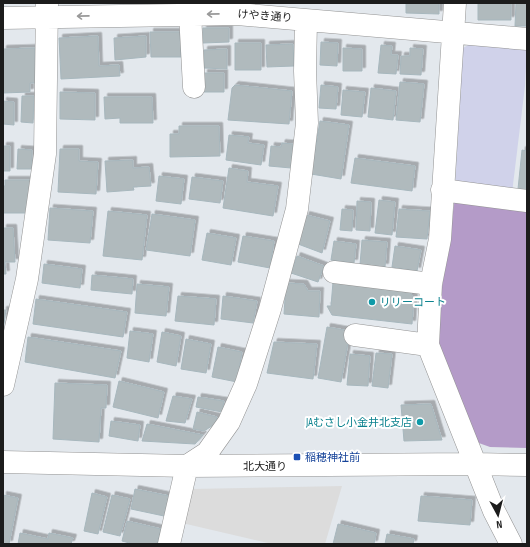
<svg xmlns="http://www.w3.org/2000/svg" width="530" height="547" viewBox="0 0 530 547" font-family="'Sofia Sans Condensed','Noto Sans JP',sans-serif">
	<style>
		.farmland { fill: #d0d2ea }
		.forest { fill: #b49bc8 }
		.parking { fill: #dcdcdc }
		.building { fill: #b0babd; stroke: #a7b7bd; filter: url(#shadow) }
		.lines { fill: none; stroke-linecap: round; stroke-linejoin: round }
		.minor-casing { stroke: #939393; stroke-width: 23 }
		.minor { stroke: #fff; stroke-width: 22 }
		.oneway { stroke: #999 }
		.culture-dot { fill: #0f9aa8; stroke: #fff; stroke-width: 1.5 }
		.transit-dot { fill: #1a4fb4; stroke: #fff; stroke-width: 1.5 }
		.labels { text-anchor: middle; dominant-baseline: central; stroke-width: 4; stroke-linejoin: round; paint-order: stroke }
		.street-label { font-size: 11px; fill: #1c1c1c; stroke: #fff }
		.culture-label { font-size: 11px; fill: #0d838f; stroke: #fff; text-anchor: start }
		.transit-label { font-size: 11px; fill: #164399; stroke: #fff; text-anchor: start }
	</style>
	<defs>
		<filter id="shadow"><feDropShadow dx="3.5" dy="-3.5" stdDeviation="0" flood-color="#0004"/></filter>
	</defs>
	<rect width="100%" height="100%" fill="#e3e8ed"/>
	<!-- farmland -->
	<path class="farmland" d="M470,44L527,48L525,86L512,193L455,186L463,48Z"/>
	<!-- forest -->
	<path class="forest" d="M455,198L527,207V448L490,447L476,442L434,342Z"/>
	<!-- parking -->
	<path class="parking" d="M342,486L325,544H272L182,523L191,489Z"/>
	<!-- building -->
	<path class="building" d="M406,3H439V14L406,13Z
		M478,3H511V20H478Z
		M516,3H527V26H515Z
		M203,28H229V42L203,43Z
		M150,32H180L181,57H151Z
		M98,36L99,66L119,65L120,76L61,79L59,38Z
		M146,36V57L115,60L114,38Z
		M321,42L338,43L337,66L320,65Z
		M235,43H261V70H235Z
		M293,44L294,66L267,67L266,45Z
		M381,45L392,46L391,55H398L396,74L378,73Z
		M35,48L36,83H30V92L3,93V49Z
		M343,48L362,49V71H343Z
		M410,48L423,49L421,75L400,74L401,56H410Z
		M227,49V69L204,68V50Z
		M204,73H224V92H204Z
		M400,82L424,84L420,122L396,120Z
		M235,85L292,91L289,124L228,120L232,88Z
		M321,85L338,87L336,109L319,108Z
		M371,88L396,91L393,120L368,117Z
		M343,90L365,92L362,117L341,115Z
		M60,92L95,93V120L60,119Z
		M22,96H34L33,123L21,122Z
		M104,97H152L153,123H120V118L105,119Z
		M3,101L14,102V125L3,124Z
		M320,121L349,125L341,179L311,174Z
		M179,126H219L220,156L170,157V134H179Z
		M229,135L249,137L248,143L264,145L261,165L226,160Z
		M282,143L293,144L291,168L269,166L271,146L281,147Z
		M3,146H10V171H3Z
		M18,149L32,150V169H17Z
		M60,149H79V161L98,162L96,194L58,192Z
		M522,150L527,151V190L518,189Z
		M355,158L415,166L412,191L351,183Z
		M133,160V168L149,167L151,186L133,187L134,190L107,192L105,161Z
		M229,168L248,171L247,182L278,186L273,216L223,208Z
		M159,176L184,179L181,204L156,201Z
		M192,177L223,181L220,203L189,199Z
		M5,180H31L30,213H3V186H5Z
		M379,200L395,202L392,235L375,233Z
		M357,201L371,202L370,231L356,230Z
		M50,208L93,211L90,243L48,240Z
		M342,209L353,210L352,231L340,230Z
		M399,209L430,211L427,239L396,237Z
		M108,211L147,215L142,260L103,256Z
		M152,214L195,220L190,256L146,250Z
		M306,215L330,221L322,253L298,244Z
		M3,228H13L15,262H5L6,274H3Z
		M207,233L236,238L231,265L202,260Z
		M243,236L274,241L270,268L238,262Z
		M362,240L387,242L385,267L360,265Z
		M334,241L356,244L354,263L331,260Z
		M395,246L421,250L417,271L392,267Z
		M297,256L324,266L318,282L291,273Z
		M44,264L82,269L80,288L42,283Z
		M92,275L133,279L132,294L91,290Z
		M333,282L409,291L414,298L412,324L332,315L327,306H331Z
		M286,283L304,284L308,291H320L319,317L284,314Z
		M137,284L169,287L166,316L135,313Z
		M178,296L216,299L214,325L175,321Z
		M223,296L257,301L253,323L221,319Z
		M36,299L127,312L123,337L33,324Z
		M3,310H6L3,330Z
		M327,327L350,331L341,382L318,378Z
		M130,331L153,334L149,362L127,358Z
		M162,332L181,336L176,366L157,362Z
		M28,337L121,351L115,378L25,362Z
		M186,339L211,344L206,373L181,369Z
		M274,342L317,344L313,379L267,373Z
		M218,347L242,352L237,382L212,377Z
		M376,353L392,354L388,388L372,386Z
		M350,354L370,356L368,386L347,385Z
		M119,381L164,392L158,418L113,407Z
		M55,383L107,385L106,408H101L99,442L53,439Z
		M173,396L192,399L185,423L166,421Z
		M198,397L224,401L222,412L196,407Z
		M431,404L442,440L404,441L401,405Z
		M197,412L217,417L215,424L204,431L193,429Z
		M111,421L140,425L138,441L109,436Z
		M147,424L203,435L195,444L142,441Z
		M135,489L169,496L164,516L131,509Z
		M92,493L107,497L98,534L84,531Z
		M3,495L18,498L9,544H3Z
		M112,495L130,499L120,536L103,532Z
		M421,496L472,500L470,525L418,521Z
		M127,521L161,529L157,544H133L122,541Z
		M338,524L376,533L374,544H333Z
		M20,533L48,539L49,533L73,538L71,544H18Z
		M387,534L414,539L413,544H385Z"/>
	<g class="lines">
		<!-- minor casing -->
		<g class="minor-casing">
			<path id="minor" d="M455,3L440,239L431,284L428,345L494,511L511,544
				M190,14L194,87
				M3,18L237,14L527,39
				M442,190L527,201
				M334,272L431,284
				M355,335L428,345
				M3,385L27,279L45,154L47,3
				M3,462L187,466L475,464L527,465
				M169,544L187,466L207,453L229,422L246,384L270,309L297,209L307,123L305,71L306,21"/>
		</g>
		<!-- minor -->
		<use href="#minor" class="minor"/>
	</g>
	<!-- one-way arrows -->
	<defs><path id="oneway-shaft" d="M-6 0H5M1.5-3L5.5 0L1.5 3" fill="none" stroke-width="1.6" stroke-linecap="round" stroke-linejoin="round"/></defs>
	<g class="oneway">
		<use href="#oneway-shaft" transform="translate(213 14) rotate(179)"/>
		<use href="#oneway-shaft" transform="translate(83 16) rotate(179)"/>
	</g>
	<!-- markers -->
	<g class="culture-dot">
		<circle cx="372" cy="302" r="4"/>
		<circle cx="420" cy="422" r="4"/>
	</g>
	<rect class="transit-dot" x="293" y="453" width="8" height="8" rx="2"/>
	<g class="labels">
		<!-- street labels -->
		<g class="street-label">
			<text transform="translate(265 16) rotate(4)">けやき通り</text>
			<text x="265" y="466">北大通り</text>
		</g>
		<!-- culture labels -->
		<g class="culture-label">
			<text x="380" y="302">リリーコート</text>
			<text x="412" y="422" text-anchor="end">JAむさし小金井北支店</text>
		</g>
		<!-- transit labels -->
		<g class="transit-label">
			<text x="305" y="457">稲穂神社前</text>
		</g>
	</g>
	<!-- border -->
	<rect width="530" height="547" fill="none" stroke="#1c1c1c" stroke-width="8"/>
	<!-- north arrow -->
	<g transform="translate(498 515) rotate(173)" stroke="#ffffff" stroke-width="3" paint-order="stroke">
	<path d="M0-3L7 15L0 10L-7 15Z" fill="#1c1c1c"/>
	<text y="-6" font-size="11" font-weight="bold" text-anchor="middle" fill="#1c1c1c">N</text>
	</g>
</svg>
